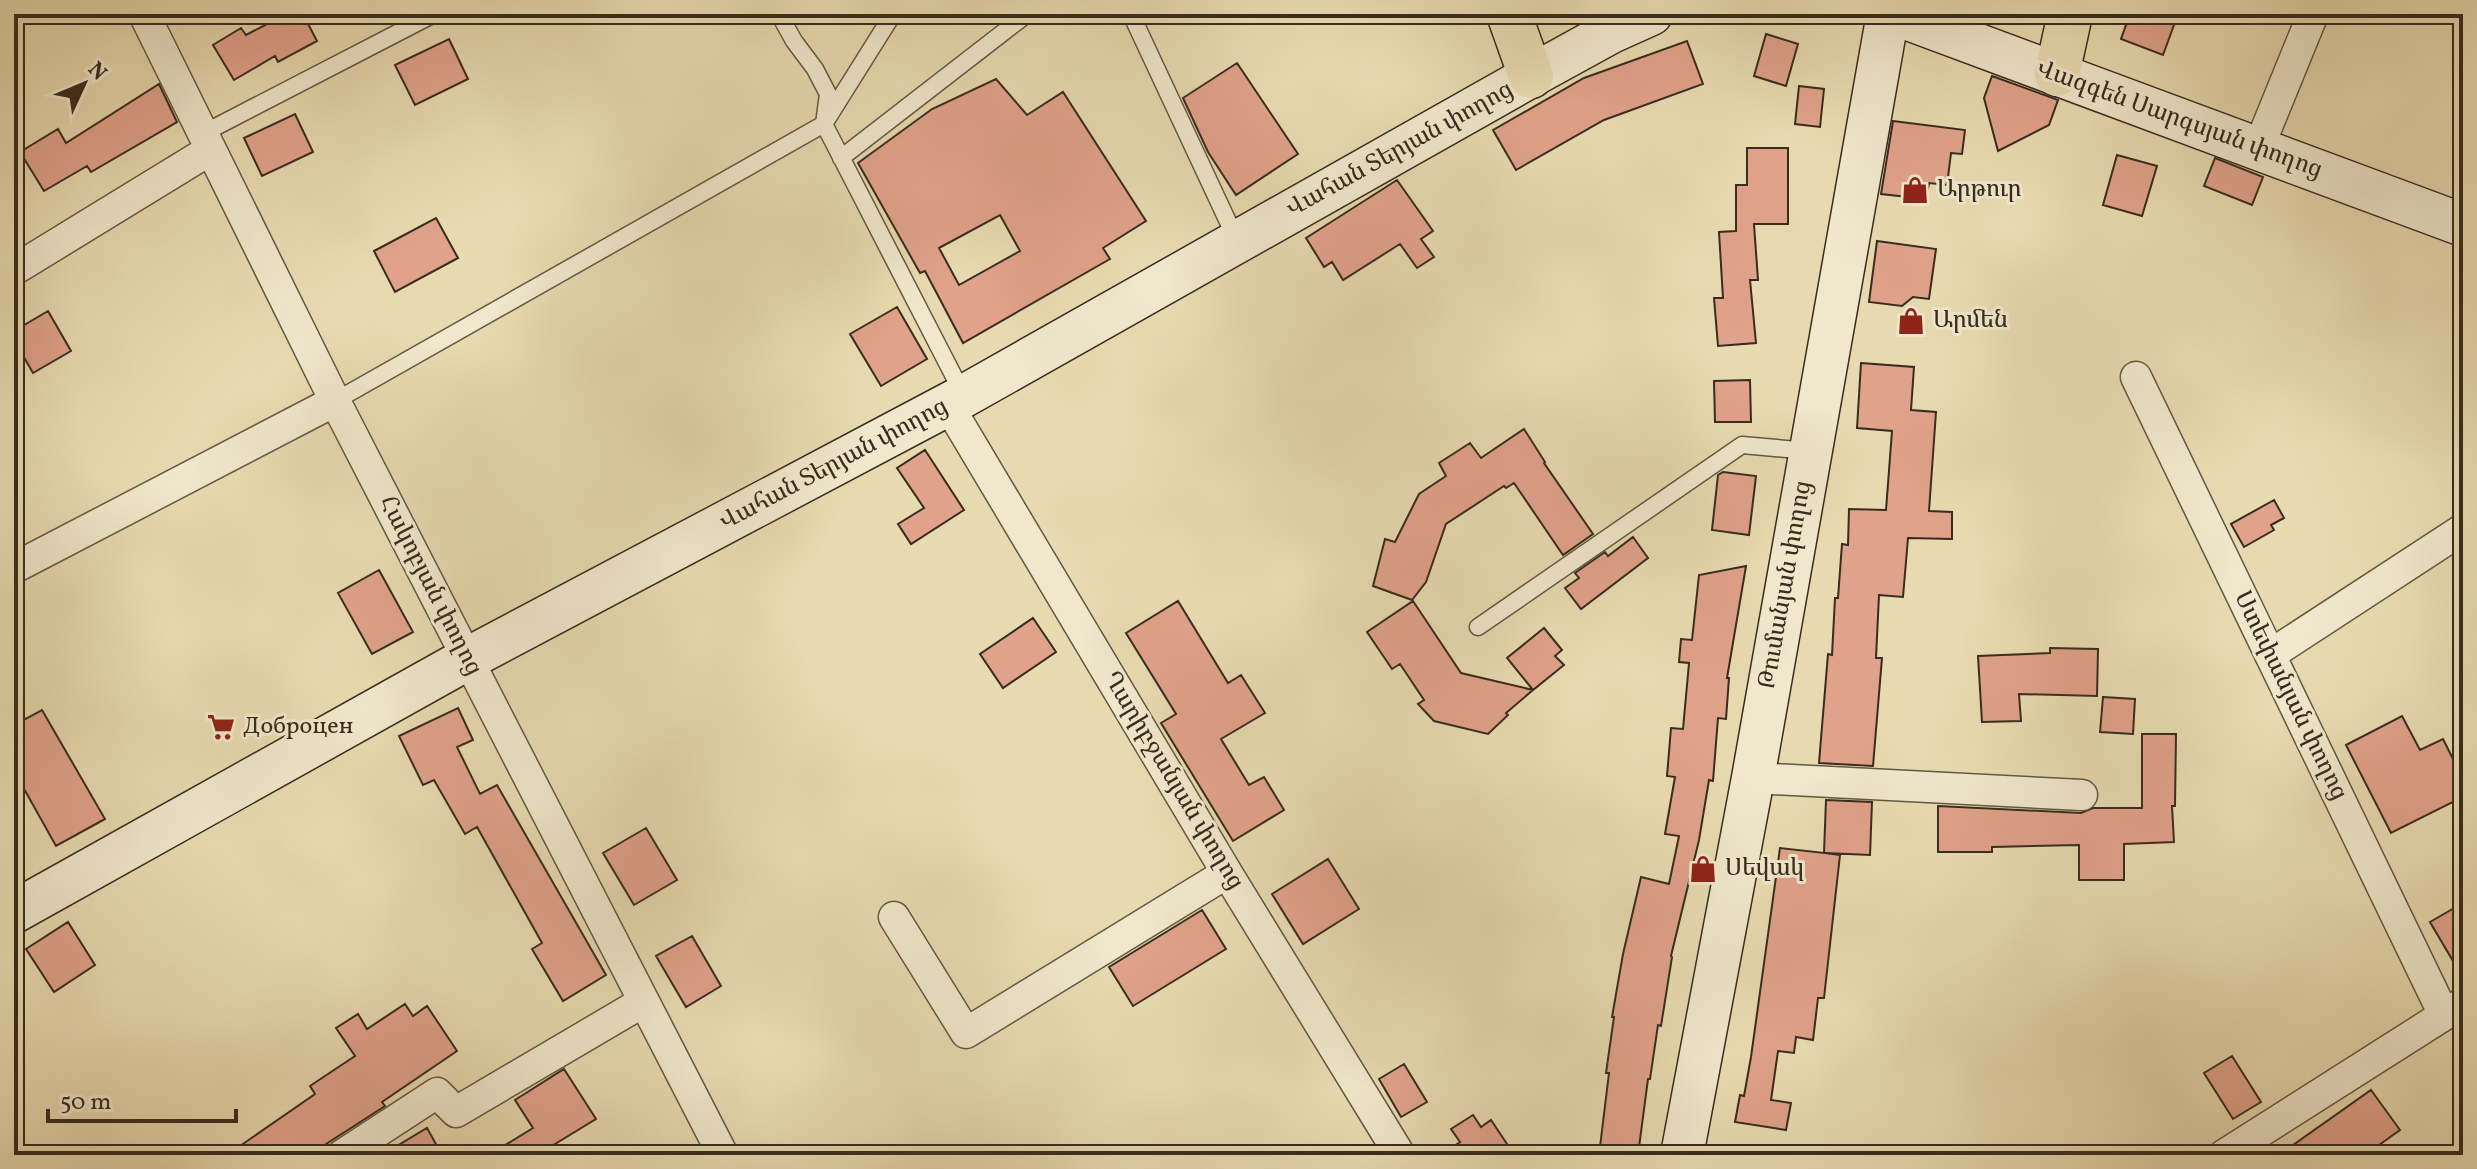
<svg xmlns="http://www.w3.org/2000/svg" width="2477" height="1169" viewBox="0 0 2477 1169" font-family="Vollkorn,'Noto Serif Armenian',serif">
	<style>
		.building { fill: #e0a28a; stroke: #382c1e; stroke-width: 2; fill-rule: evenodd }
		.lines { fill: none; stroke-linecap: round; stroke-linejoin: round }
		.lane-casing { stroke: #645842; stroke-width: 19 }
		.street-casing { stroke: #645842; stroke-width: 33 }
		.secondary-casing { stroke: #382c1e; stroke-width: 45 }
		.highway-casing { stroke: #382c1e; stroke-width: 47 }
		.lane { stroke: #f0e7cc; stroke-width: 16 }
		.street { stroke: #f0e7cc; stroke-width: 30 }
		.secondary { stroke: #f0e7cc; stroke-width: 42 }
		.highway { stroke: #e8dab0; stroke-width: 44 }
		.labels { text-anchor: middle; dominant-baseline: central; stroke-width: 6; stroke-linejoin: round; paint-order: stroke }
		.street-label { font-size: 24px; fill: #382c1e; stroke: #f0e7cc }
		.poi-label { font-size: 24px; fill: #382c1e; stroke: #f0e7cc; text-anchor: start }
	</style>
	<rect width="100%" height="100%" fill="#e8dab0"/>
	<filter id="stains"><feTurbulence type="fractalNoise" baseFrequency=".0025" numOctaves="4"/><feColorMatrix values="0 0 0 0 .2 0 0 0 0 .09 0 0 0 0 .02 0 0 0 .5 -.17"/></filter>
	<radialGradient id="worn" r=".72"><stop offset=".6" stop-color="#630" stop-opacity="0"/><stop offset="1" stop-color="#630" stop-opacity=".3"/></radialGradient>
	<!-- building -->
	<path class="building" d="M286,14H303L317,41L278,62L275,56L234,80L213,45L241,28L246,35Z
		M2130,14H2178L2163,55L2121,39Z
		M1766,34L1798,44L1786,86L1754,76Z
		M449,39L468,79L415,105L395,65Z
		M1687,41L1703,84L1604,120L1516,170L1493,130L1584,78Z
		M1237,63L1298,154L1236,195L1208,152L1183,98Z
		M1992,76L2058,100L2049,125L1998,151L1984,98Z
		M996,79L1027,115L1063,92L1146,221L1103,248L1110,259L963,343L925,271L920,273L858,163L932,109ZM1000,215L1020,251L959,285L939,248Z
		M159,84L177,122L91,172L87,166L44,191L20,152L58,129L66,143Z
		M1799,86L1824,89L1820,127L1795,124Z
		M295,114L313,152L262,176L244,138Z
		M1893,121L1965,130L1962,154L1951,153L1947,185L1929,183L1926,199L1881,194Z
		M1747,148H1788V224H1754L1758,280H1750L1756,343L1718,346L1714,298H1723L1719,232L1736,231V185H1747Z
		M2117,155L2157,166L2142,216L2103,205Z
		M2215,158L2263,177L2252,205L2204,186Z
		M1397,180L1433,231L1421,239L1434,257L1417,268L1400,244L1343,280L1332,262L1324,267L1306,238Z
		M436,218L458,258L395,292L374,251Z
		M1877,241L1936,249L1929,299L1913,297L1902,306L1869,302Z
		M897,307L927,359L881,386L850,334Z
		M48,311L71,351L33,373L14,340V331Z
		M1861,363L1914,367L1911,410L1936,412L1929,511L1952,512V539L1908,538L1903,597L1879,595L1876,658H1882L1873,766L1819,763L1828,654L1832,655L1835,598H1838L1842,544L1848,545L1849,509L1886,510L1892,431L1857,428Z
		M1750,380L1751,422H1715L1714,381Z
		M1524,429L1545,462L1544,463L1593,534L1563,555L1514,483L1506,488L1504,486L1446,524L1426,582L1412,600L1373,586L1385,539L1395,542L1419,494L1446,476L1439,463L1470,443L1481,458Z
		M925,450L964,510L911,544L898,524L924,508L897,468Z
		M1723,472L1756,476L1749,535L1712,530L1718,475Z
		M2274,500L2284,518L2271,525L2274,530L2244,547L2231,524Z
		M1633,537L1648,558L1581,609L1565,588L1579,578L1575,573L1605,552L1608,556Z
		M1746,566L1727,678H1729L1726,719L1718,718L1713,781L1709,780L1699,840L1671,956L1672,957L1661,1026L1658,1025L1650,1079H1648L1638,1155H1599L1609,1073H1606L1614,1017H1612L1623,954L1641,877L1669,884L1679,836L1665,834L1675,777L1667,776L1671,728L1683,729L1689,663L1679,662L1681,639L1692,640L1699,575Z
		M379,570L413,632L372,654L338,593Z
		M1178,601L1228,683L1241,675L1265,713L1221,739L1249,785L1264,777L1284,810L1233,841L1161,723L1176,714L1126,633Z
		M1413,601L1461,673L1533,690L1506,713L1508,715L1488,734L1434,721L1418,704L1424,700L1400,664L1392,669L1367,632Z
		M1033,618L1056,652L1003,688L980,654Z
		M1544,628L1562,650L1555,656L1564,665L1533,690L1507,658Z
		M2050,648L2098,649L2097,696L2019,694L2021,721L1982,722L1978,656L2050,653Z
		M2103,697L2135,699L2133,734L2100,732Z
		M458,708L473,740L457,747L480,794L497,785L606,975L563,1001L532,949L542,943L477,827L465,834L434,780L423,785L399,736Z
		M42,710L105,819L56,846L14,771V725Z
		M2402,716L2420,750L2443,739L2455,763L2463,759V797L2391,833L2346,745Z
		M2142,734H2176L2175,806H2172L2174,842L2124,844V880H2079V845L1992,847V852H1938V806L2081,813L2093,808H2142Z
		M1826,800L1872,802L1870,855L1825,853L1840,855L1824,998H1818L1813,1040L1796,1037L1794,1053L1778,1051L1771,1100L1791,1103L1786,1130L1735,1122L1740,1095L1744,1096L1751,1057L1780,848L1824,853Z
		M646,828L677,880L634,905L603,853Z
		M1328,859L1359,909L1303,944L1272,894Z
		M2463,903V978L2430,922Z
		M1202,910L1226,949L1133,1006L1109,967Z
		M68,922L95,965L54,992L26,949Z
		M692,936L721,986L686,1007L656,956Z
		M405,1004L413,1016L427,1006L457,1051L382,1102L385,1106L309,1155H227L315,1094L310,1086L355,1056L336,1028L358,1014L367,1029Z
		M2232,1056L2261,1102L2233,1119L2204,1073Z
		M1404,1064L1427,1102L1401,1117L1379,1079Z
		M564,1069L596,1119L537,1155H489L533,1128L515,1100Z
		M2371,1090L2400,1130L2365,1155H2279Z
		M1473,1115L1481,1127L1491,1120L1507,1144L1490,1155H1441L1460,1142L1451,1129Z
		M427,1128L442,1155H382Z"/>
	<g class="lines">
		<!-- lane casing -->
		<g class="lane-casing">
			<path id="lane" d="M779,14L794,41L815,69L828,94L824,124L964,396
				M1131,14L1237,241
				M202,134L434,14
				M841,158L1027,14
				M335,401L824,124L893,14
				M1478,627L1742,445L1809,451"/>
		</g>
		<!-- street casing -->
		<g class="street-casing">
			<path id="street" d="M144,14L335,401L723,1155
				M2258,149L2313,14
				M14,270L210,150
				M2136,377L2444,1015
				M948,405L1227,873L1400,1155
				M14,568L335,401
				M2270,655L2463,529
				M1753,778L2082,795
				M894,917L966,1033L1227,873
				M342,1155L437,1093L456,1112L643,1002
				M2224,1155L2463,1003"/>
		</g>
		<!-- secondary casing -->
		<g class="secondary-casing">
			<path id="secondary" d="M1895,14L2463,225
				M14,912L467,659L964,396L1531,76L1611,32L1651,14
				M1682,1155L1753,778L1888,14"/>
		</g>
		<!-- highway casing -->
		<g class="highway-casing">
			<path id="highway" d="M1509,14L1531,76
				M2057,74L2070,14"/>
		</g>
		<!-- lane -->
		<use href="#lane" class="lane"/>
		<!-- street -->
		<use href="#street" class="street"/>
		<!-- secondary -->
		<use href="#secondary" class="secondary"/>
		<!-- highway -->
		<use href="#highway" class="highway"/>
	</g>
	<!-- icons -->
	<defs>
		<g id="shop-bare" transform="scale(2.16)"><path d="M-5-2.5h2.3a2.7 3.5 0 0 1 5.4 0H5L5.5 6h-11ZM-1.5-2.5h3a1.5 2.3 0 0 0-3 0Z" fill="#8f2418" stroke="#f0e7cc" stroke-width="2.5" paint-order="stroke"/></g>
		<g id="supermarket-bare" transform="scale(2.16)"><path d="M-6-5.5h2.5l.6 2H6L4.5 2H-2.5L-4.4-4H-6ZM-1.5 3.2a1.3 1.3 0 1 0 .1 0ZM3 3.2a1.3 1.3 0 1 0 .1 0Z" fill="#8f2418" stroke="#f0e7cc" stroke-width="2.5" paint-order="stroke"/></g>
	</defs>
	<g fill-rule="evenodd">
		<use href="#shop-bare" x="1915" y="190"/>
		<use href="#shop-bare" x="1911" y="321"/>
		<use href="#supermarket-bare" x="221" y="727"/>
		<use href="#shop-bare" x="1703" y="869"/>
	</g>
	<g class="labels">
		<!-- street labels -->
		<g class="street-label">
			<text transform="translate(2179 120) rotate(20)">Վազգեն Սարգսյան փողոց</text>
			<text transform="translate(1400 150) rotate(-29)">Վահան Տերյան փողոց</text>
			<text transform="translate(834 465) rotate(-28)">Վահան Տերյան փողոց</text>
			<text transform="translate(1786 585) rotate(-80)">Թումանյան փողոց</text>
			<text transform="translate(430 586) rotate(63)">Հակոբյան փողոց</text>
			<text transform="translate(2290 696) rotate(64)">Ստեփանյան փողոց</text>
			<text transform="translate(1173 781) rotate(59)">Ղարիբջանյան փողոց</text>
		</g>
		<!-- poi labels -->
		<g class="poi-label">
			<text x="1937" y="190">Արթուր</text>
			<text x="1933" y="321">Արմեն</text>
			<text x="243" y="727">Доброцен</text>
			<text x="1725" y="869">Սեվակ</text>
		</g>
	</g>
	<!-- margin -->
	<rect width="2477" height="1169" fill="none" stroke="#e8dab0" stroke-width="48"/>
	<rect x="16" y="16" width="2445" height="1137" fill="none" stroke="#382c1e" stroke-width="4"/>
	<rect x="24" y="24" width="2429" height="1121" fill="none" stroke="#382c1e" stroke-width="2"/>
	<!-- north arrow -->
	<g transform="translate(84 84) rotate(46)" stroke="#f0e7cc" stroke-width="6" paint-order="stroke">
	<path d="M0-6L14 30L0 20L-14 30Z" fill="#382c1e"/>
	<text y="-12" font-size="22" font-weight="bold" text-anchor="middle" fill="#382c1e">N</text>
	</g>
	<!-- scale -->
	<path d="M48 1109v12h188v-12" fill="none" stroke="#382c1e" stroke-width="4"/>
	<text x="60" y="1109" font-size="24" fill="#382c1e" stroke="#f0e7cc" stroke-width="6" paint-order="stroke">50 m</text>
	<rect width="100%" height="100%" filter="url(#stains)"/>
	<rect width="100%" height="100%" fill="url(#worn)"/>
</svg>
